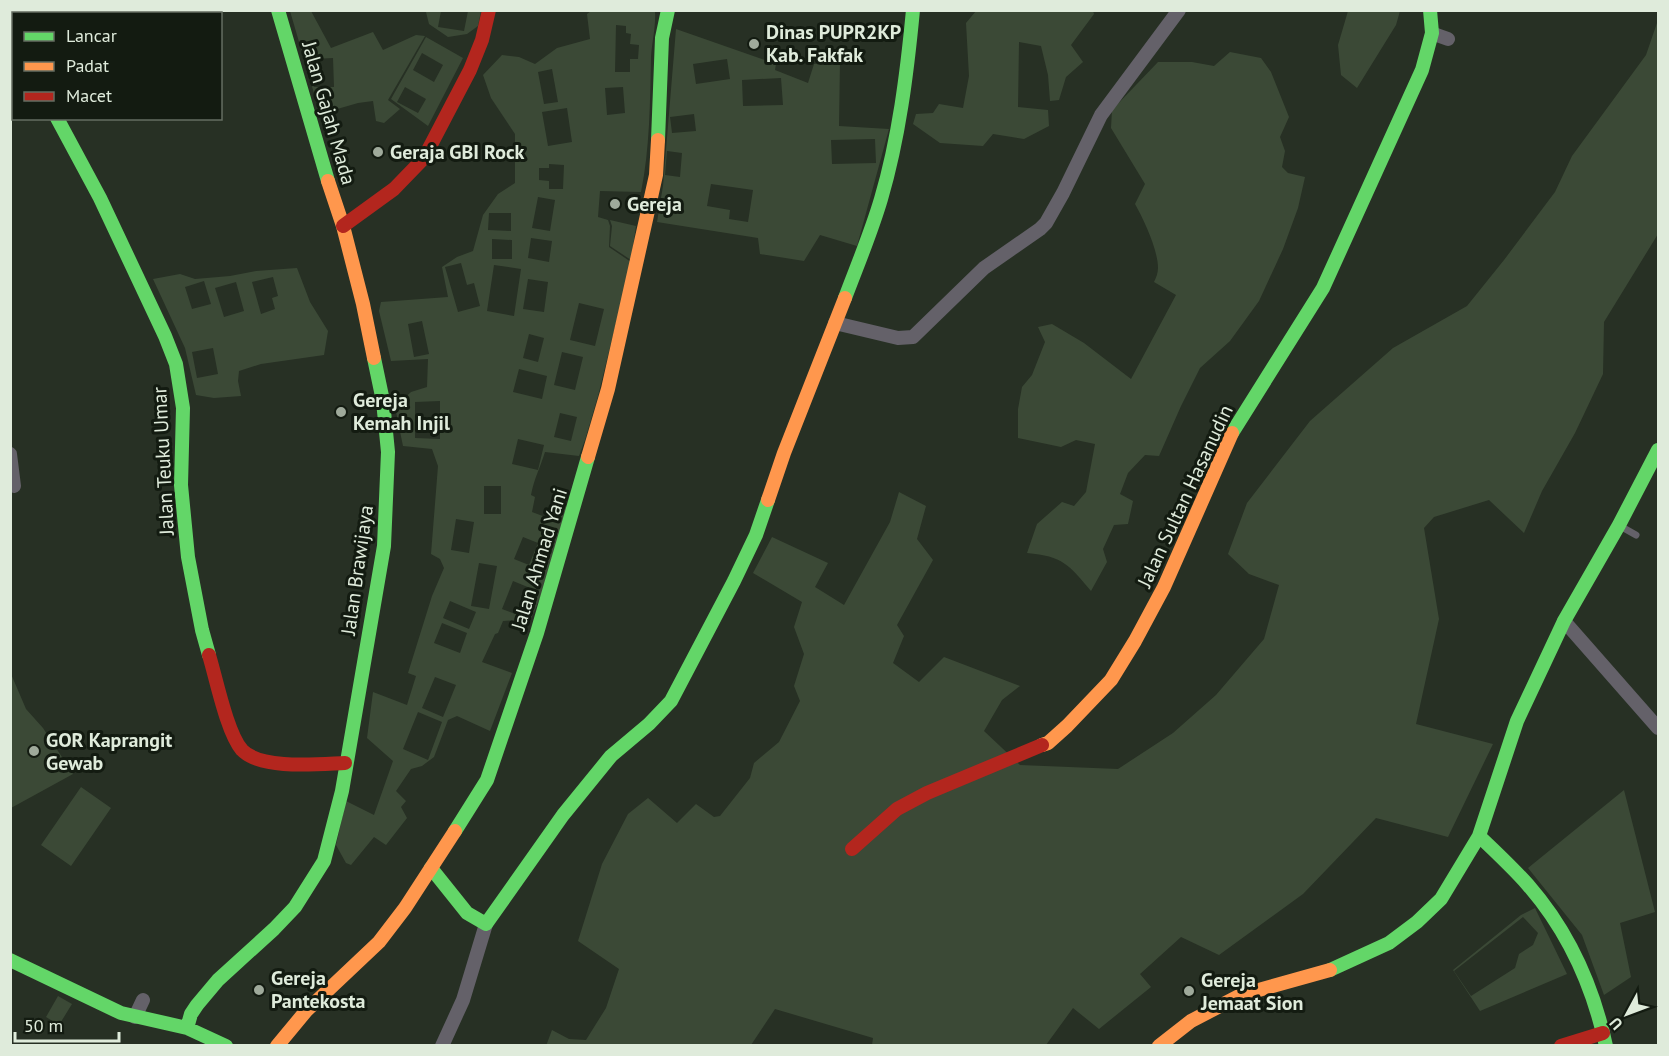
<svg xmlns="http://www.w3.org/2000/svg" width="1669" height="1056" viewBox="0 0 1669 1056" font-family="'PT Sans',sans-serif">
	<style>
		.green { fill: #3b4936; fill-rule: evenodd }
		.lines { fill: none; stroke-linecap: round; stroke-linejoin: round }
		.lane { stroke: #646169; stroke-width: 7 }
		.street { stroke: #646169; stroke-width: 14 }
		.fast { stroke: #63d668; stroke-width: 14 }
		.slow { stroke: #ff974d; stroke-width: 14 }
		.jam { stroke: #b3261e; stroke-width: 14 }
		.poi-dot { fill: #9faa9b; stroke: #131b11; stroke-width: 2 }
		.labels { text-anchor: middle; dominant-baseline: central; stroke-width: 6; stroke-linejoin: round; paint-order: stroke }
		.poi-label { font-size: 20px; font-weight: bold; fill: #dfebdb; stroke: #131b11; text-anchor: start }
		.street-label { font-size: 20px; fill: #dfebdb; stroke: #131b11 }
	</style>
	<rect width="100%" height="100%" fill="#273024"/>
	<!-- green -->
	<path class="green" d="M290,11H311L331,48L373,32L383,50L416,35L425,36L388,100L400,109L384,123L376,121L373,101L358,103L320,114ZM333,58L334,87H314L313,59Z
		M428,11H441L438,27L464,31L468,11H481L478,26L467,34L448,37L429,24L426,12Z
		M591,11H655C656,26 652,42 651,57C650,102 650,148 641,192L600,191L598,217L608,220L610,226L609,247L631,262L598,396L585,440L579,456L545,452C540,468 534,479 531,495L535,497L532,512L548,518L554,516L556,508L562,504L568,508L554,550L546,584L531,619L503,621L498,633L495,634L482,662L512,673L490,731L457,716L448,720L434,757L422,766L411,769L396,791L406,801L401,807L407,818L386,845L374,837L351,865L346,863L336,845L346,801L374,815L393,761L367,738L373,692L407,705L416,676L408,673L432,596L444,568L440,559L431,554L438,466L432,449L403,446L395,407L411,392L427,387L428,359L391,361L379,311L381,302L448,297L442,267L457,257L473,251L483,215L498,194L515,183V134L491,98L483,75L502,55L519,57L535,64L557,48L590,39L587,14ZM616,25L626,26V33L631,34L630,44L639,45L638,59H630V72H615ZM552,69L558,102L544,104L538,72ZM623,87L625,113L607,115L605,88ZM567,108L572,142L548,146L542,112ZM549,164L564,165L563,189H549V181L539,180V168H549ZM538,197L555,200L550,231L532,228ZM489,213H511V231L488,230ZM531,238L552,241L549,262L528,258ZM492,239L512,240V259H492ZM461,263L467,285L474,283L480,306L458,312L445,267ZM494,265L521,269L514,316L487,311ZM528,279L548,282L544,312L523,309ZM579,303L604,309L595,346L570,340ZM422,321L429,354L414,357L408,324ZM529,334L544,338L538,362L523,358ZM562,352L583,357L575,390L554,385ZM519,369L547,376L542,399L513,392ZM440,401V439L415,438V402ZM560,413L577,417L571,441L554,437ZM518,439L544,445L538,470L512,464ZM484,486H501V514H484ZM456,519L474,522L469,553L451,550ZM523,537L538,543L529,565L514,559ZM479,563L497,566L489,609L471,606ZM513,581L535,590L523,617L502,609ZM450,601L476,612L469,629L443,618ZM442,623L467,633L460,653L434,643ZM435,677L456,685L443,717L422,708ZM418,712L442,722L428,760L403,749Z
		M976,11H1093L1094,14L1071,45L1083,62L1066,77L1059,100L1050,101L1048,75L1041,46L1019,42L1018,107L1048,110L1049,126L1024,139L993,134L983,146L940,143L913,124L916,114L933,113L939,104L963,108L969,76L966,23Z
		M1348,11H1400L1396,25L1357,88L1341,75L1338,45Z
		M1658,20V234L1604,322L1603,374L1575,433L1542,491L1524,533L1489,500L1434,517L1424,528L1439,619L1416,724L1493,744L1448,837L1376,818L1303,894L1219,955L1181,937L1140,974L1151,987L1099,1029L1073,1008L1046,1045H872L873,1038L775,1009L751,1045L546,1046L552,1030L569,1039L586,1040L606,1008L619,969L578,941L602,864L628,814L648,798L677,823L696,804L714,817L720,816L750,778L754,763L779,742L800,701L794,686L804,654L794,627L802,602L753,573L772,537L828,563L815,587L844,605L890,522L899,492L926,506L917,539L933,560L897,625L904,636L893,663L919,682L944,657L1020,686L1002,700L984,731L1020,765L1118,769L1173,733L1216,695L1264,639L1279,585L1249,574L1228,554L1247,503L1310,421L1393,348L1467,306L1504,260L1555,192L1572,156L1646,55Z
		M676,29L776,64L775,70L808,83L814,64L840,61L839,126L889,129L857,246L820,235L804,261L760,254L758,238L657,222L663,186ZM727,59L730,79L696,84L693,64ZM781,78L783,105L743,106L742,80ZM694,114L696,131L672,133L670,117ZM875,139L876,163L832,164L831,140ZM667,151L682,153L680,177L665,175ZM711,184L753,190L748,222L729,219L730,210L707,206Z
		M426,37L463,58L428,126L391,99ZM422,53L443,65L434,82L413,70ZM405,87L426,99L418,113L397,102Z
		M1230,52L1261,58L1271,72L1289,117L1280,137L1285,151L1282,167L1288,173L1305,177L1298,208L1283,249L1259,301L1230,341L1200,368L1181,406L1159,456L1145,455L1128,473L1120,494L1133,501L1128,524L1114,525L1103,549L1107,562L1091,591C1069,565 1063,556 1027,553L1037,524L1062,502L1074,506L1086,492L1095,444L1076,440L1061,447L1018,438V409L1022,387L1032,375L1045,342L1038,327L1052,324L1084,343L1131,379L1176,295L1154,282C1156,278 1158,273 1158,268C1158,250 1144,220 1135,204L1145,184L1111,128L1112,110L1158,62H1192L1214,66Z
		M610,220L636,226L631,260L610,246L612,226Z
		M297,268L310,302L328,331L324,355L261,364L239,371L238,381L241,396L214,398L196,395L185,348L153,279L180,274L195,279L230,276L256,271ZM273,277L278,296L272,298L275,309L261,314L252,282ZM204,281L211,304L192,309L185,287ZM236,282L244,311L224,317L215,288ZM213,348L218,374L197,378L192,352Z
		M11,674L26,709L43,728L73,774L11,808Z
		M81,787L111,808L71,866L41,845Z
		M1624,790L1655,912L1620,923L1631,977L1604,995L1582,935L1528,868Z
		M1535,908L1567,974L1480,1011L1453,970L1521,915ZM1523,917L1538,933L1533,945L1519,954L1515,968L1471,996L1454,971Z
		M58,996L72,1004L59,1025L46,1017Z"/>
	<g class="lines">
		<!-- lane -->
		<path class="lane" d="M1620,526L1636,535"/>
		<!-- street -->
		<path class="street" d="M1434,34L1448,39
			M835,323L898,338L913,337L984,268L1040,229L1046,223L1063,193L1101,115L1179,10
			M10,454L14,486
			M1564,621L1658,728
			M135,1017L143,1000
			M442,1046L463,1000L486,924"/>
		<!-- fast -->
		<path class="fast" d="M278,10L328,181
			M57,118L100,198L165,336L176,364L183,408L181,485L188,557L202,630L209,655
			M658,140L662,38L668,10
			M845,298C857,266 871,233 881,199C899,138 907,73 913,10
			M1232,433L1323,288L1422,70L1432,33L1430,10
			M455,831L487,780L537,633L588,457
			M1479,836C1496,852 1513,868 1528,885C1569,932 1593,986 1606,1046
			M431,868L467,913L486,924L563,815L611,756L649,724L671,701L734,581L756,535L768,500
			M10,960L121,1013L187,1028L226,1046
			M1330,970L1389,943L1417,922L1441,899L1479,836L1517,721L1564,621L1619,525L1658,450
			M187,1028L191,1014L197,1005L218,980L274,929L295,907L324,861L342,791L384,546L388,452L383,401L374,358"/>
		<!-- slow -->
		<path class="slow" d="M10,46L14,50
			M328,181L343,226L363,304L374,358
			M588,457L608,389L656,175L658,140
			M768,500L784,453L845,298
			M1042,745L1048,743L1067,726L1111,680L1135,641L1164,587L1232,433
			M277,1046L306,1011L379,942L405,908L455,831
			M1159,1046L1191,1021L1241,995L1330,970"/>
		<!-- jam -->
		<path class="jam" d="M343,226L394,189L424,158L470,70L482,40L489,10
			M209,655C216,678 227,733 242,750C261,770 319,764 345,763
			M852,849L897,809L927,793L1042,745
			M1561,1046L1603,1033"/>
	</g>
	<!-- markers -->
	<g class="poi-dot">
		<circle cx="754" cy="44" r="6"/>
		<circle cx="378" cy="152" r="6"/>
		<circle cx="615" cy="204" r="6"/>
		<circle cx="341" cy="412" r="6"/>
		<circle cx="34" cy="751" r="6"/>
		<circle cx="259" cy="990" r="6"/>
		<circle cx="1189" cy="991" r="6"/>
	</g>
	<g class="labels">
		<!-- poi labels -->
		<g class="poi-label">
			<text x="766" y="32">Dinas PUPR2KP<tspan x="766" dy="23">Kab. Fakfak</tspan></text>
			<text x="390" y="152">Geraja GBI Rock</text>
			<text x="627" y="204">Gereja</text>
			<text x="353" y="400">Gereja<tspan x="353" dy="23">Kemah Injil</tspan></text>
			<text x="46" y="740">GOR Kaprangit<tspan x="46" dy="23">Gewab</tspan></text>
			<text x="271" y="978">Gereja<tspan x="271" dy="23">Pantekosta</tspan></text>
			<text x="1201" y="980">Gereja<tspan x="1201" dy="23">Jemaat Sion</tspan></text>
		</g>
		<!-- street labels -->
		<g class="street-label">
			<text transform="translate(329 113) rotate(74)">Jalan Gajah Mada</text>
			<text transform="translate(163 461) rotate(-93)">Jalan Teuku Umar</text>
			<text transform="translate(1185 496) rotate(-65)">Jalan Sultan Hasanudin</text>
			<text transform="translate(539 559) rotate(-73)">Jalan Ahmad Yani</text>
			<text transform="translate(357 570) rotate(-82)">Jalan Brawijaya</text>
		</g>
	</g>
	<!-- border -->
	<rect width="1669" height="1056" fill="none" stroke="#dfebdb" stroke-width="24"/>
	<!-- legend -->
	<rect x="12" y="12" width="210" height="108" fill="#131b11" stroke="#656e62" stroke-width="1.5"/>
	<rect x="24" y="32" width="30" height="9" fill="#63d668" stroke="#656e62" stroke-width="1.5"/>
	<text x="66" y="42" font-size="18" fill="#dfebdb">Lancar</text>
	<rect x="24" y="62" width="30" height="9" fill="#ff974d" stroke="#656e62" stroke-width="1.5"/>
	<text x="66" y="72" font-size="18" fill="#dfebdb">Padat</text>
	<rect x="24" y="92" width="30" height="9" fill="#b3261e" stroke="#656e62" stroke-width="1.5"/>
	<text x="66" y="102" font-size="18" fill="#dfebdb">Macet</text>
	<!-- north arrow -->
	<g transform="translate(1627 1014) rotate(229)" stroke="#131b11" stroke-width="4.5" paint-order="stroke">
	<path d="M0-4.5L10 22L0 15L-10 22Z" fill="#dfebdb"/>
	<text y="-9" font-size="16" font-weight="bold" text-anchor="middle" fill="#dfebdb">U</text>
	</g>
	<!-- scale -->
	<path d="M15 1032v9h104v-9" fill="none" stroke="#dfebdb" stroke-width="3"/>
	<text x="24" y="1032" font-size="18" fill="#dfebdb" stroke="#131b11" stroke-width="4.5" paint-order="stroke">50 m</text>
</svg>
